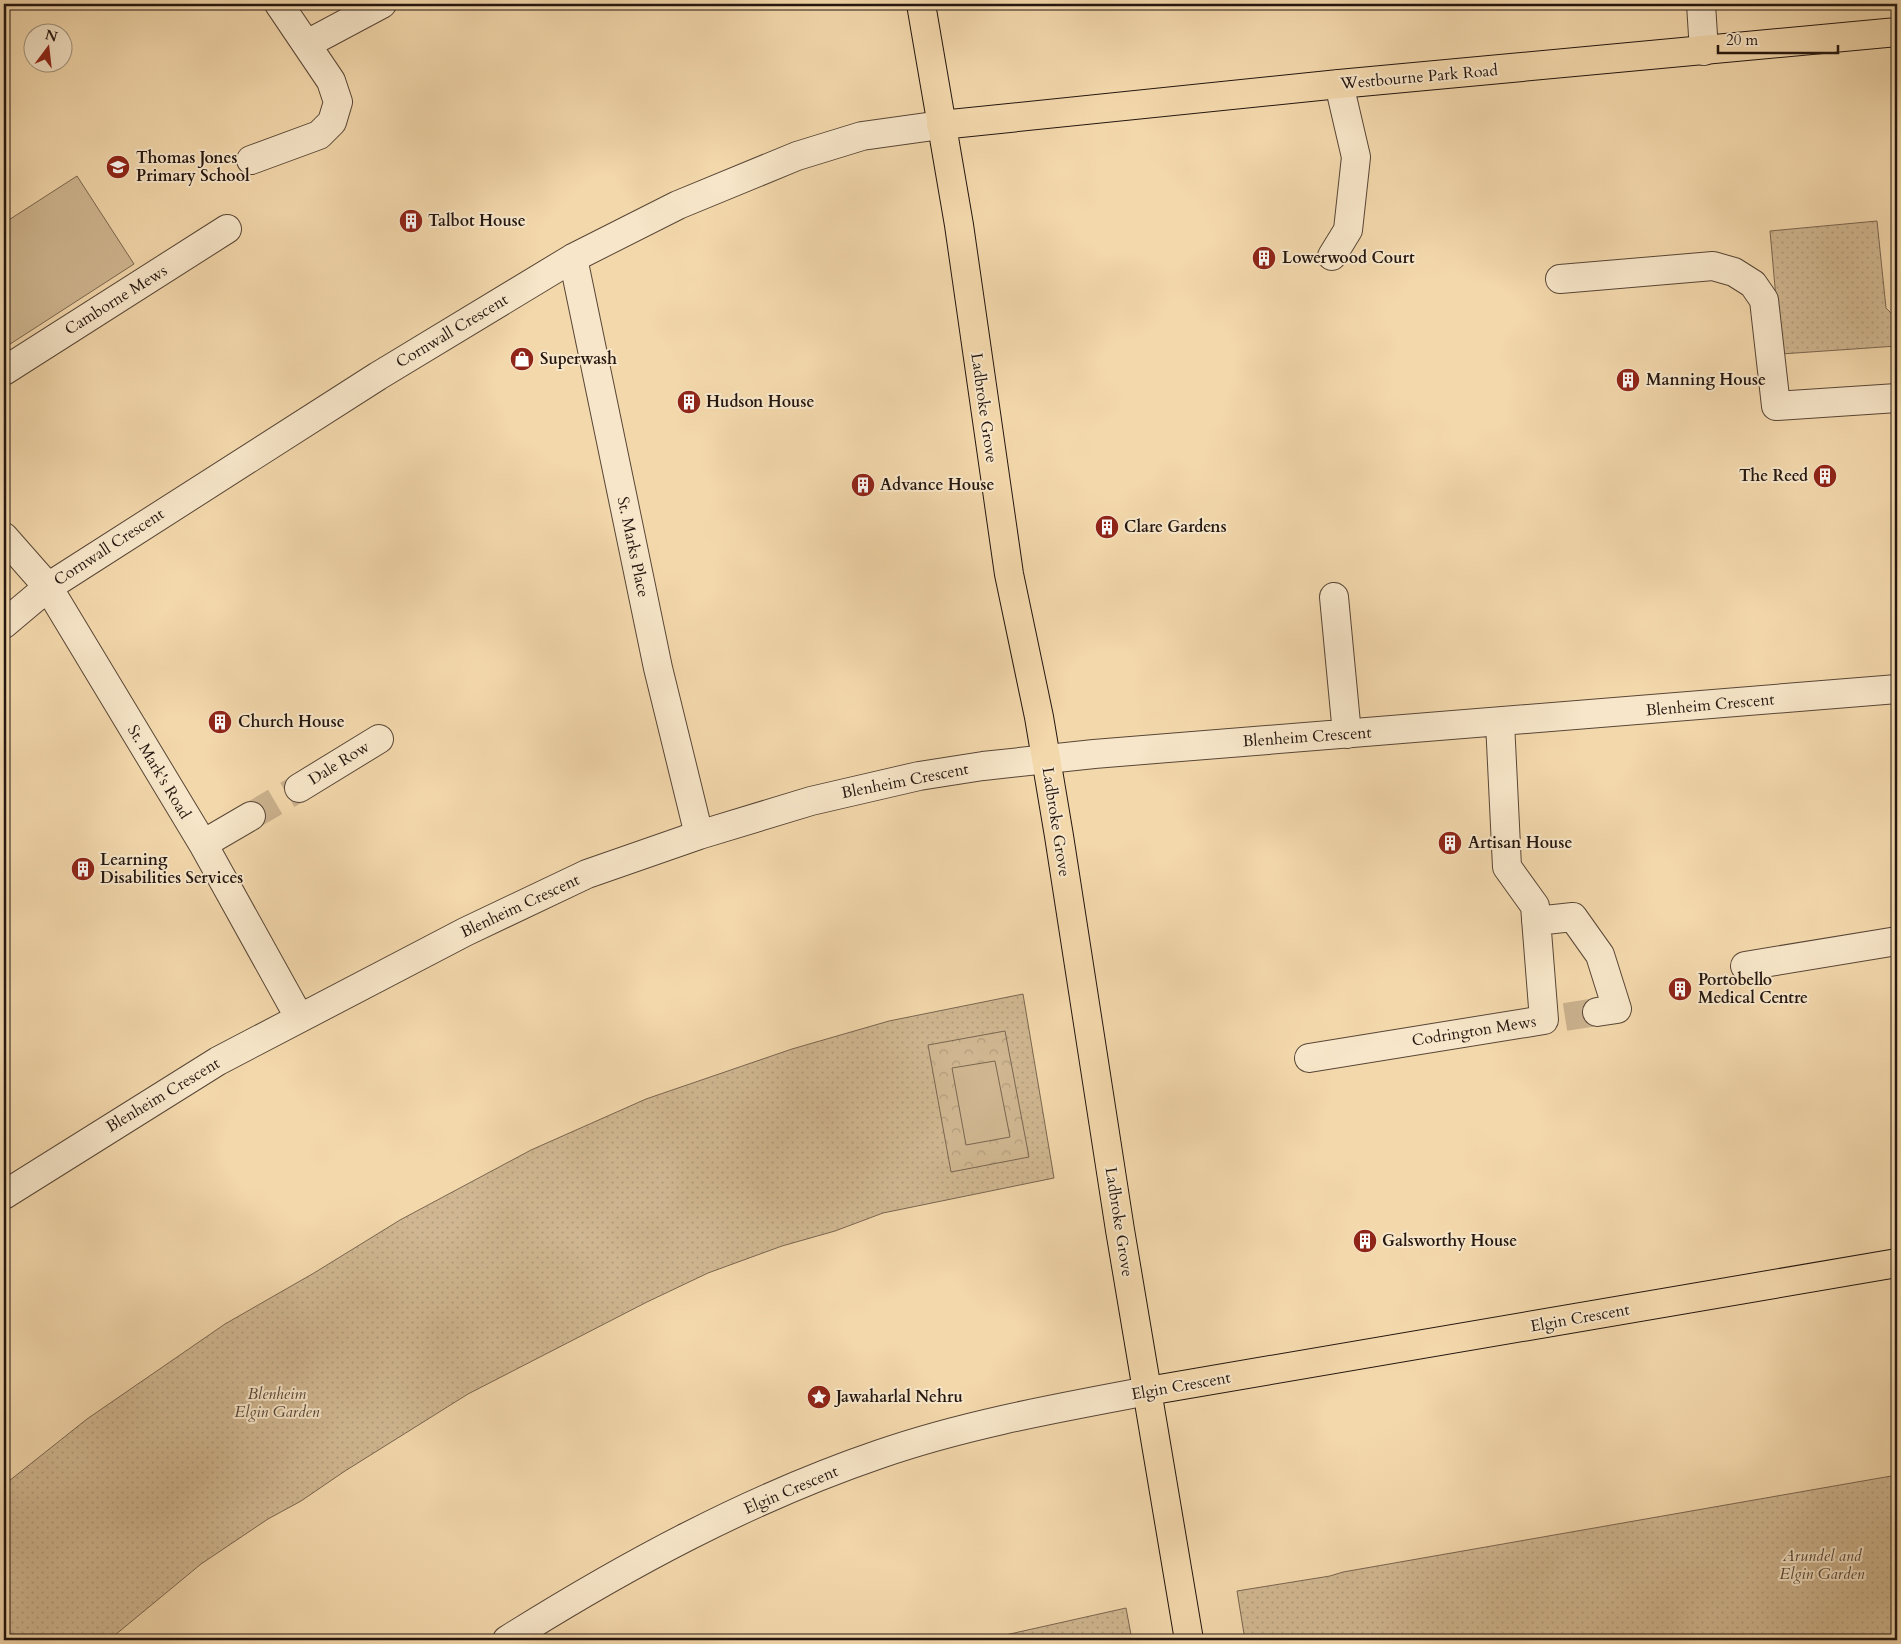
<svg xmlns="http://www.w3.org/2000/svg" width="1901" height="1644" viewBox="0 0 1901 1644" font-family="Cardo,serif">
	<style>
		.grass { fill: url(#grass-dots); stroke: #7a6650 }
		.forest { fill: url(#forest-crowns); stroke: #7a6650 }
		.pitch { fill: #d0b791; stroke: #7a6650 }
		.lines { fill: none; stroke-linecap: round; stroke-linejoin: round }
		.minor-tunnel { stroke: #cab18d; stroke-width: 28; stroke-dasharray: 28 14; stroke-linecap: butt }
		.minor-casing { stroke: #584636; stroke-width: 30 }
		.major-casing { stroke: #24160f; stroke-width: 30 }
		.minor { stroke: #f7e6c9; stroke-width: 28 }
		.major { stroke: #f3d8ac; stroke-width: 28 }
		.labels { text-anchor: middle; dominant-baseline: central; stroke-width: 4; stroke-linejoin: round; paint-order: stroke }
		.street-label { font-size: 16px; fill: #24160f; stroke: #f7e6c9 }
		.poi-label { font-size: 16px; font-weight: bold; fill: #24160f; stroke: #f7e6c9; text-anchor: start }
		.park-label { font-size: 16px; font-style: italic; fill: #584636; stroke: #f7e6c9 }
	</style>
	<defs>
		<pattern id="grass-dots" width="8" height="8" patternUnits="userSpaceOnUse" patternTransform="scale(1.25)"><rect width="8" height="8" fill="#d0b791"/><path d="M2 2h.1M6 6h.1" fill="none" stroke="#b29d7c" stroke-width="1.8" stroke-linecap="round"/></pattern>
		<pattern id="forest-crowns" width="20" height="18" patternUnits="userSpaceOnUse" patternTransform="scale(1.25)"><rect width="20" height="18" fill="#d0b791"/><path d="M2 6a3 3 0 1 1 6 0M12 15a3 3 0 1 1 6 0" fill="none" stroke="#b29d7c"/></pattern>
	</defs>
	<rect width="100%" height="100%" fill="#f3d8ac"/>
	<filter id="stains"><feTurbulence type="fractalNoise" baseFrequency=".004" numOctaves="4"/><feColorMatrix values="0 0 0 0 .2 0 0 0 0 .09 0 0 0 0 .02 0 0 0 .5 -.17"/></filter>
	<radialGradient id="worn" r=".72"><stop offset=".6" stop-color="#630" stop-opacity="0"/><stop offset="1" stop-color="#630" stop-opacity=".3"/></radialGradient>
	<!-- grass -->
	<path class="grass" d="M1877,221L1886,308L1897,319V346L1781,354L1770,231Z
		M1023,994L1054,1178L883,1213L835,1231L782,1246L708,1273L647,1302L468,1394L345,1471L301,1501L268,1519L201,1564L109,1640H4V1485L87,1419L225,1324L314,1273L400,1220L531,1150L646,1099L792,1049L889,1021Z
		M1897,1475V1640H1245L1237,1591L1330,1576L1343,1572Z
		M1126,1608L1132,1640H983Z"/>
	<!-- forest -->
	<path class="forest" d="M1005,1031L1029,1157L951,1172L928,1045Z"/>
	<!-- pitch -->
	<path class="pitch" d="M77,176L134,264L4,348V223Z
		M995,1061L1010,1137L966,1145L952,1068Z"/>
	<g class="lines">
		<!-- minor-tunnel -->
		<path class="minor-tunnel" d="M251,816L299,788
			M1565,1017L1597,1012"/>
		<!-- minor casing -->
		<g class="minor-casing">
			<path id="minor" d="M1701,4L1704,51
				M307,44L382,4
				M251,160L319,135L332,122L338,102L331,81L279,4
				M1332,256L1348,230L1356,157L1339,84
				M573,258L658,668L699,835
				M1560,279L1713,266L1734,272L1753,284L1764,300L1776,406L1897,398
				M4,371L227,229
				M4,537L48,587L203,844L299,1017
				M1334,597L1347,734
				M4,624L48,587L378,376L573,258L678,205L797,156L862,136L941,125
				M299,788L379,739
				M203,844L251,816
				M1536,921L1573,917L1600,955L1617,1009L1597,1012
				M1745,966L1897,941
				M1309,1058L1544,1020L1535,906L1507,867L1500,722
				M4,1195L218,1061L465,932L587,874L699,835L811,801L919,776L983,766L1094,754L1897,689
				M507,1640C625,1566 748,1499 880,1454C967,1424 1058,1408 1148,1391"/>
		</g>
		<!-- major casing -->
		<g class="major-casing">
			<path id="major" d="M921,4L959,225L1009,574L1039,717L1059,836L1120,1230L1189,1640
				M941,125L1339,84L1897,32
				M1148,1391L1897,1263"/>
		</g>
		<!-- minor -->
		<use href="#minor" class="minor"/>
		<!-- major -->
		<use href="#major" class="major"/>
	</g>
	<!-- icons -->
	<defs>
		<g id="school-disc" transform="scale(1.25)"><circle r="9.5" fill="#8f2418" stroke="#f7e6c9"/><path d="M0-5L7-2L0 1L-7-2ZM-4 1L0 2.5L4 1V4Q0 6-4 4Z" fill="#fff"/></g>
		<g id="building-disc" transform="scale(1.25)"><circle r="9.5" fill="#8f2418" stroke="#f7e6c9"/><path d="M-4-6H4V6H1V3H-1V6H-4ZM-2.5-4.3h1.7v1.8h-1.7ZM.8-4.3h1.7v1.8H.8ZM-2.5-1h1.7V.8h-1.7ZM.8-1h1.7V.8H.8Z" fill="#fff"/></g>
		<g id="shop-disc" transform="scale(1.25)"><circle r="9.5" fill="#8f2418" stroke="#f7e6c9"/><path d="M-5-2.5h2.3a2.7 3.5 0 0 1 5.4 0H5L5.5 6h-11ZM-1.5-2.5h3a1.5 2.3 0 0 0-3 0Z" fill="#fff"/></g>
		<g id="sight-disc" transform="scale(1.25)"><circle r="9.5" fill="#8f2418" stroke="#f7e6c9"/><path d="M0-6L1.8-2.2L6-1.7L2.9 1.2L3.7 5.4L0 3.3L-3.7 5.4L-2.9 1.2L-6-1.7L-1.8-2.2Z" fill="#fff"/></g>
	</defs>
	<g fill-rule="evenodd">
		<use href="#school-disc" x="118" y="167"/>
		<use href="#building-disc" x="411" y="221"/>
		<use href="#building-disc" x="1264" y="258"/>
		<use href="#shop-disc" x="522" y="359"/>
		<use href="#building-disc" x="1628" y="380"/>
		<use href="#building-disc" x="689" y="402"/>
		<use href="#building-disc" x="1825" y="476"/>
		<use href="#building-disc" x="863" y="485"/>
		<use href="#building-disc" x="1107" y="527"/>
		<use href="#building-disc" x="220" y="722"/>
		<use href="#building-disc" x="1450" y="843"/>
		<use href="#building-disc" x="83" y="869"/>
		<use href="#building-disc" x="1680" y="989"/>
		<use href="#building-disc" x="1365" y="1241"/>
		<use href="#sight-disc" x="819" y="1397"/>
	</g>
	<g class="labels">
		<!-- street labels -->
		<g class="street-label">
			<text transform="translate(1419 77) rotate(-5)">Westbourne Park Road</text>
			<text transform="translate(116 300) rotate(-32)">Camborne Mews</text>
			<text transform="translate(452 331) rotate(-31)">Cornwall Crescent</text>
			<text transform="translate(984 408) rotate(82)">Ladbroke Grove</text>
			<text transform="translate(109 547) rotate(-33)">Cornwall Crescent</text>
			<text transform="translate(633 547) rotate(78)">St. Marks Place</text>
			<text transform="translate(1710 705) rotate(-5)">Blenheim Crescent</text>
			<text transform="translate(1307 737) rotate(-4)">Blenheim Crescent</text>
			<text transform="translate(339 763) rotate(-32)">Dale Row</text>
			<text transform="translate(159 772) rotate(59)">St. Mark's Road</text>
			<text transform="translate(905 781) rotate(-11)">Blenheim Crescent</text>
			<text transform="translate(1056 822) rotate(81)">Ladbroke Grove</text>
			<text transform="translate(520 906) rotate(-25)">Blenheim Crescent</text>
			<text transform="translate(1474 1031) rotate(-9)">Codrington Mews</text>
			<text transform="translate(163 1095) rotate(-31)">Blenheim Crescent</text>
			<text transform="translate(1119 1222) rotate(81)">Ladbroke Grove</text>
			<text transform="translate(1580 1318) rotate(-10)">Elgin Crescent</text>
			<text transform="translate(1181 1386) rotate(-10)">Elgin Crescent</text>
			<text transform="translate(791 1490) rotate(-23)">Elgin Crescent</text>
		</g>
		<!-- poi labels -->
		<g class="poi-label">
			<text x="136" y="158">Thomas Jones<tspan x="136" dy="18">Primary School</tspan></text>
			<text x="428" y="221">Talbot House</text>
			<text x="1282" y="258">Lowerwood Court</text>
			<text x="540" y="359">Superwash</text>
			<text x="1646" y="380">Manning House</text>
			<text x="706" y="402">Hudson House</text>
			<text x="1808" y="476" text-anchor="end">The Reed</text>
			<text x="880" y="485">Advance House</text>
			<text x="1124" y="527">Clare Gardens</text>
			<text x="238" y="722">Church House</text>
			<text x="1468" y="843">Artisan House</text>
			<text x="100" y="860">Learning<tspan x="100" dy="18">Disabilities Services</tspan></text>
			<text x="1698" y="980">Portobello<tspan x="1698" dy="18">Medical Centre</tspan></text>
			<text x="1382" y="1241">Galsworthy House</text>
			<text x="836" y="1397">Jawaharlal Nehru</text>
		</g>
		<!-- park labels -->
		<g class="park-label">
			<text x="277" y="1394">Blenheim<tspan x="277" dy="18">Elgin Garden</tspan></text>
			<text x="1822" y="1556">Arundel and<tspan x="1822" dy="18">Elgin Garden</tspan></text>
		</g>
	</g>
	<!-- margin -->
	<rect width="1901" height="1644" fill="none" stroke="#f3d8ac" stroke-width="20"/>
	<rect x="5" y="5" width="1891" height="1634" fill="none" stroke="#24160f" stroke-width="2.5"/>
	<rect x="10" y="10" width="1881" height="1624" fill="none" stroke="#24160f"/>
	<!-- north arrow -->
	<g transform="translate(48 48) rotate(15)"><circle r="24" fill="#f7e6c9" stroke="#a3937f"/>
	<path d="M0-4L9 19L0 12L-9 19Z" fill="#8f2418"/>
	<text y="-8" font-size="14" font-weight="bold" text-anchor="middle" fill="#24160f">N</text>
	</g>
	<!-- scale -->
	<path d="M1718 45v8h120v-8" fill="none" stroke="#24160f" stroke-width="2.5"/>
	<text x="1726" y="45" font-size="15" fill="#24160f" stroke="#f7e6c9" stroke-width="4" paint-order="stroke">20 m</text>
	<rect width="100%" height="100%" filter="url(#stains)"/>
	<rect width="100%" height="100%" fill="url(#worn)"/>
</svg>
